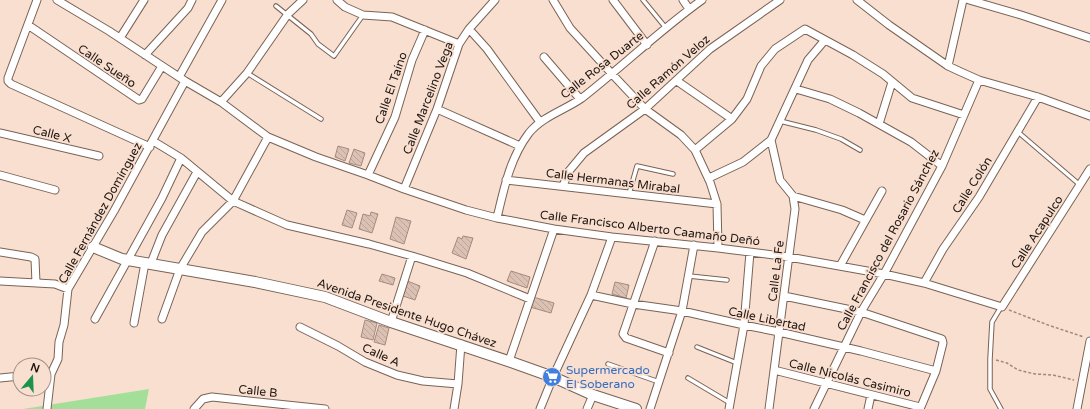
<svg xmlns="http://www.w3.org/2000/svg" width="1090" height="409" viewBox="0 0 1090 409" font-family="'Varela Round',sans-serif">
	<style>
		.green { fill: #a4df99 }
		.building { fill: url(#building-back-hatch); stroke: #a38b7e }
		.lines { fill: none; stroke-linecap: round; stroke-linejoin: round }
		.lane-casing { stroke: #796356; stroke-width: 5.5 }
		.street-casing { stroke: #796356; stroke-width: 9 }
		.secondary-casing { stroke: #796356; stroke-width: 12 }
		.path { stroke: #9c8a7f; stroke-width: 1.5; stroke-dasharray: 3 2; stroke-linecap: butt }
		.lane { stroke: #fff; stroke-width: 3.5 }
		.street { stroke: #fff; stroke-width: 7 }
		.secondary { stroke: #fff; stroke-width: 10 }
		.labels { text-anchor: middle; dominant-baseline: central; stroke-width: 3.5; stroke-linejoin: round; paint-order: stroke }
		.street-label { font-size: 12px; fill: #1f1611; stroke: #f9dfd0 }
		.shop-label { font-size: 12px; fill: #366cbe; stroke: #f9dfd0; text-anchor: start }
	</style>
	<defs>
		<pattern id="building-back-hatch" width="6" height="6" patternUnits="userSpaceOnUse"><rect width="6" height="6" fill="#dbc1b3"/><path d="M-1 5l2 2M0 0l6 6M5-1l2 2" fill="none" stroke="#bca599"/></pattern>
	</defs>
	<rect width="100%" height="100%" fill="#f9dfd0"/>
	<!-- green -->
	<path class="green" d="M149,389L145,409H23Z"/>
	<!-- building -->
	<path class="building" d="M338,146L349,149L345,161L335,157Z
		M354,149L365,153L361,166L349,163Z
		M347,210L357,213L352,228L342,225Z
		M371,212L378,214L372,233L359,229L363,214L370,216Z
		M396,217L411,221L404,244L390,239Z
		M463,236L473,238L466,259L452,253L458,237L462,239Z
		M511,271L530,277L527,288L507,281Z
		M382,274L395,278L393,285L379,281Z
		M405,280L420,286L415,300L400,295Z
		M615,282L629,285L626,298L612,294Z
		M533,297L554,303L551,313L530,307Z
		M365,320L377,323L373,340L361,337Z
		M379,325L389,328L385,345L374,342Z"/>
	<g class="lines">
		<!-- lane casing -->
		<g class="lane-casing">
			<path id="lane" d="M643,0L666,28
				M276,6L311,34L318,44L334,56L363,15
				M247,73L321,119
				M780,121L816,130L841,139L860,150
				M1018,132L1080,185
				M629,194L637,166L673,174
				M689,276L727,280
				M697,347L737,363
				M608,364L659,382
				M688,378L730,403
				M1001,409L990,389V359L992,322L1001,307"/>
		</g>
		<!-- street casing -->
		<g class="street-casing">
			<path id="street" d="M37,0L8,78V81L11,84L150,147
				M57,0L109,31L185,81L221,102L268,137L316,157L368,175L404,189L466,210L497,218L554,229L612,237L718,248L789,257L884,274L924,283L1002,307L1090,169
				M337,0L345,7L363,15L392,17L459,44
				M553,0L570,28L612,74L645,109L681,135L695,150L710,182L717,204L718,248
				M613,0L647,45
				M683,0L689,9
				M857,0L889,25L948,66L961,72L979,80L1038,97L1090,116
				M969,0L1021,15L1090,38
				M28,25L139,100L142,99L162,66
				M469,29L487,49L540,122
				M120,38L144,0
				M145,55L188,8L192,0
				M544,57L580,99
				M948,66L963,0
				M179,77L222,0
				M677,81L732,119
				M796,89L830,99L859,113L911,142L942,166
				M221,102L247,73L288,14L303,0
				M437,109L520,146
				M879,124L892,82
				M0,133L99,156
				M153,141L181,158L233,201L287,225L369,244L412,256L467,273L530,299
				M695,150L732,119L747,99L761,66L775,49L805,29L853,55L883,74L912,98L964,115
				M0,175L55,190
				M368,175L395,117L412,60L425,30
				M709,178L743,162L771,140L808,60L825,40
				M506,180L717,204
				M563,186L569,171L584,153L645,109L710,49L780,0
				M404,189L437,109L459,44L469,29L495,0
				M793,196L842,210L865,220
				M497,218C504,188 510,158 529,133C543,116 565,110 582,98C623,66 660,30 702,0
				M655,241L623,334L626,338L669,353
				M0,252L31,257L35,259L36,283
				M151,263L162,235L197,172
				M840,266L882,191
				M0,281L55,284L68,289
				M924,283L943,249L979,197L1038,97
				M591,295L633,304L682,311L744,325L779,332L861,351L936,371
				M784,296L861,312L942,339L943,343L936,371L920,409
				M95,319L162,198L181,158
				M162,319L180,269L202,232L233,201L268,137
				M391,322L412,256
				M134,323L145,263
				M300,327L338,346L365,362L397,375L423,381L458,384
				M509,361L554,229
				M774,370L920,407
				M0,378L20,376
				M47,409L51,374L58,359L59,342L64,325L68,289L114,211L185,81
				M194,409L203,399L212,397L325,409
				M454,409L458,384L461,344
				M540,409L553,377L591,295L612,237
				M587,409L593,395
				M650,409L682,311L694,245
				M729,409L744,325L750,252
				M769,409L795,209L793,196L780,180L771,140
				M814,409L861,312L884,274L942,166L979,80
				M868,409L871,395
				M1077,409L1090,341"/>
		</g>
		<!-- secondary casing -->
		<g class="secondary-casing">
			<path id="secondary" d="M93,247L122,259L255,282L325,297L391,322L511,362L553,377L593,395L636,409"/>
		</g>
		<!-- path -->
		<path class="path" d="M1009,310L1048,325L1084,337
			M996,360L1007,363L1018,370L1035,374L1053,375L1074,380"/>
		<!-- lane -->
		<use href="#lane" class="lane"/>
		<!-- street -->
		<use href="#street" class="street"/>
		<!-- secondary -->
		<use href="#secondary" class="secondary"/>
	</g>
	<!-- icons -->
	<defs>
		<g id="supermarket-disc" transform="scale(1)"><circle r="9.5" fill="#3f7fe0" stroke="#f9dfd0"/><path d="M-6-5.5h2.5l.6 2H6L4.5 2H-2.5L-4.4-4H-6ZM-1.5 3.2a1.3 1.3 0 1 0 .1 0ZM3 3.2a1.3 1.3 0 1 0 .1 0Z" fill="#fff"/></g>
	</defs>
	<g fill-rule="evenodd">
		<use href="#supermarket-disc" x="552" y="377"/>
	</g>
	<g class="labels">
		<!-- street labels -->
		<g class="street-label">
			<text transform="translate(602 65) rotate(-38)">Calle Rosa Duarte</text>
			<text transform="translate(107 66) rotate(34)">Calle Sueño</text>
			<text transform="translate(668 72) rotate(-41)">Calle Ramón Veloz</text>
			<text transform="translate(391 88) rotate(-71)">Calle El Taíno</text>
			<text transform="translate(428 98) rotate(-69)">Calle Marcelino Vega</text>
			<text transform="translate(52 134) rotate(14)">Calle X</text>
			<text transform="translate(613 181) rotate(7)">Calle Hermanas Mirabal</text>
			<text transform="translate(972 185) rotate(-58)">Calle Colón</text>
			<text transform="translate(100 213) rotate(-61)">Calle Fernández Domínguez</text>
			<text transform="translate(650 228) rotate(7)">Calle Francisco Alberto Caamaño Deñó</text>
			<text transform="translate(1037 232) rotate(-57)">Calle Acapulco</text>
			<text transform="translate(888 240) rotate(-62)">Calle Francisco del Rosario Sánchez</text>
			<text transform="translate(776 271) rotate(-83)">Calle La Fe</text>
			<text transform="translate(407 313) rotate(19)">Avenida Presidente Hugo Chávez</text>
			<text transform="translate(767 319) rotate(12)">Calle Libertad</text>
			<text transform="translate(381 355) rotate(24)">Calle A</text>
			<text transform="translate(850 378) rotate(14)">Calle Nicolás Casimiro</text>
			<text transform="translate(258 391) rotate(6)">Calle B</text>
		</g>
		<!-- shop labels -->
		<g class="shop-label">
			<text x="566" y="370">Supermercado<tspan x="566" dy="14">El Soberano</tspan></text>
		</g>
	</g>
	<!-- north arrow -->
	<g transform="translate(32 377) rotate(19)"><circle r="19" fill="#f9dfd0" stroke="#a28f84"/>
	<path d="M0-3L7 15L0 10L-7 15Z" fill="#1d924d"/>
	<text y="-6" font-size="11" font-weight="bold" text-anchor="middle" fill="#1f1611">N</text>
	</g>
</svg>
